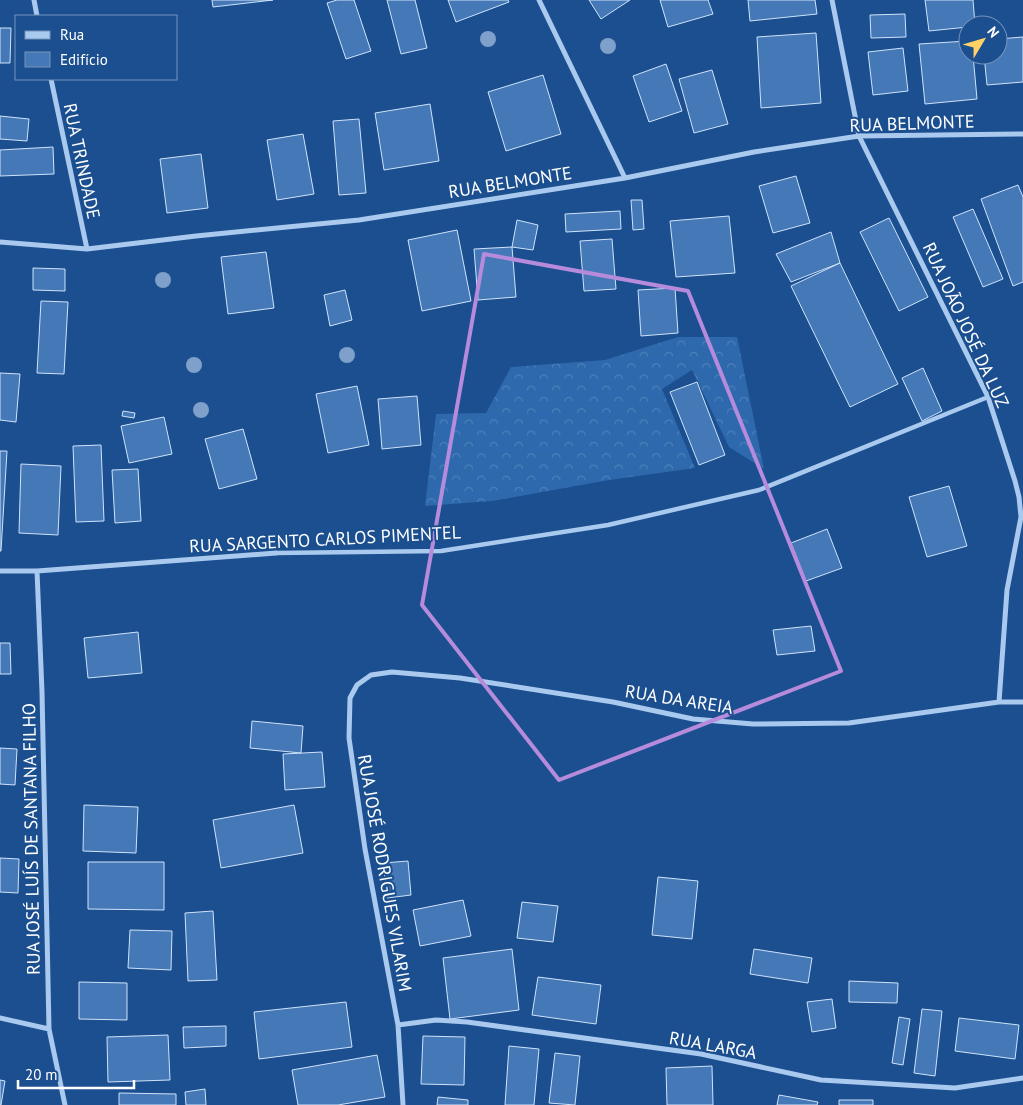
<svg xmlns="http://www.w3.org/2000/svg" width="1023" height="1105" viewBox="0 0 1023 1105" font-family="'PT Sans',sans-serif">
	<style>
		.forest { fill: url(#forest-crowns) }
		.building { fill: #4478b7; stroke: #cfe3fa }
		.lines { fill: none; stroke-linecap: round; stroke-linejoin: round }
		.pedestrian { stroke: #a9c9ee; stroke-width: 4.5 }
		.minor { stroke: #a9c9ee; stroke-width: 5 }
		.tree { fill: #7ea0ca }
		.marked { fill: none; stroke: #b68bdc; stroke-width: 4; stroke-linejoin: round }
		.labels { text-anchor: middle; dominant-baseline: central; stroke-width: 4; stroke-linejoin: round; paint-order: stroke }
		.street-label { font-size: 18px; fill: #fff; stroke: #1b4f8f }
	</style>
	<defs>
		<pattern id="forest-crowns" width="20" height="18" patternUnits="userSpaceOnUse" patternTransform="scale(1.25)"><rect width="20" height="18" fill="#2e69ad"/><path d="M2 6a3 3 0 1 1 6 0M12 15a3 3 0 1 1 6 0" fill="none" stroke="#4d80b9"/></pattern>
	</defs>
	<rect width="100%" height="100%" fill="#1b4f8f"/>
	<!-- forest -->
	<path class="forest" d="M678,337H737L764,469L729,447L692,370L662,389L695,468L609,480L492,501L425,506L436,414L486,413L511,367L605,360Z"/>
	<!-- building -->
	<path class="building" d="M212,0H273L213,7Z
		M337,0H354L371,51L346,59L327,3Z
		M387,0H415L427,48L401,54Z
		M448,0H508L509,2L456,22Z
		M589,0H630L601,19Z
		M660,0H708L713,14L668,27Z
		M748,0H815L817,14L750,21Z
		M925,0H973L975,25H968V27L929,31Z
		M905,14L906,37L871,38L870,15Z
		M0,28H11L10,63H0Z
		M816,33L821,103L761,108L757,37Z
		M1023,37V82L987,85L984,55H998V39Z
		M968,41V55H973L977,99L925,104L919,44Z
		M903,48L908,91L873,95L868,52Z
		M666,64L682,111L649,122L633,76Z
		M712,70L728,124L694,133L679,79Z
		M543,75L561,134L506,151L488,92Z
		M430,104L439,161L384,170L375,113Z
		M0,116L29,119L27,141L0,139Z
		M359,119L366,193L339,195L333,121Z
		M303,134L314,194L277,200L267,140Z
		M53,147L54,174L0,176V150Z
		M201,154L208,208L167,213L160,159Z
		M796,176L810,223L773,233L759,186Z
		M1018,185L1023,197V282L1013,286L981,199Z
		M631,200H642L644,229L633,230Z
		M973,209L1003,279L983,287L953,217Z
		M620,211L621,229L566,232L565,214Z
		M729,216L735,273L676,277L670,221Z
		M889,218L928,297L899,311L860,232Z
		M517,220L538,225L533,250L512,247Z
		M457,230L471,301L422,311L408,240Z
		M831,232L840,263L791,282L776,254Z
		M612,239L616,289L584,291L580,241Z
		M512,247L516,297L478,300L474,249Z
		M266,252L274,308L228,314L221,257Z
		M840,263L898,384L850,407L791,286Z
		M33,268L65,269V291L33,290Z
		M675,288L678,333L641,336L638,290Z
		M345,290L352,320L330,326L324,295Z
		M41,301L68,302L64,374L37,373Z
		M923,368L942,411L922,421L902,378Z
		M0,373L20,374L16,422L0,420Z
		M697,382L725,455L699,465L670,392Z
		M357,386L369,445L328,453L316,394Z
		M417,396L421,445L382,449L378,399Z
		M123,411L135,413L134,418L122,416Z
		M164,417L172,454L129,463L121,426Z
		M243,429L257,479L219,489L205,439Z
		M101,445L104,521L76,522L73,446Z
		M0,451H7L1,551H0Z
		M21,464L61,466L58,535L19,533Z
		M138,469L141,521L115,523L112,470Z
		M949,486L967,546L927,557L909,497Z
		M827,529L842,568L806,581L791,543Z
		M811,626L815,651L777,655L773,630Z
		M138,632L142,673L88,678L84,638Z
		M0,643H10L11,674H0Z
		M252,721L303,726L301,753L250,748Z
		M0,748L17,749L15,785L0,784Z
		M322,752L325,787L285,790L283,754Z
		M84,805L138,807L136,853L83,851Z
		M294,805L303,853L221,868L213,820Z
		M0,858L19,859L18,893L0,892Z
		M408,861L411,895L387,898L383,863Z
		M88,862H164V910L88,909Z
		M658,877L698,881L692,939L652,935Z
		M463,900L471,936L420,946L413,910Z
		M522,902L558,906L553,942L517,938Z
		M213,911L217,980L188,981L185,913Z
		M130,930L172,931L171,970L128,968Z
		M512,949L519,1010L450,1019L443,958Z
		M754,949L812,958L808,983L750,974Z
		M538,977L601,985L596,1024L532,1015Z
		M849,981L898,983L897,1003L849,1002Z
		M79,982L127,983V1020L79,1019Z
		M832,999L836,1028L812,1032L807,1002Z
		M346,1002L352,1047L259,1059L254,1012Z
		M922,1009L942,1011L935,1076L914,1073Z
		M899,1017L910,1019L903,1065L892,1063Z
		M959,1018L1019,1025L1015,1059L955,1051Z
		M226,1026V1046L184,1048L183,1027Z
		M168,1035L170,1080L108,1082L107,1037Z
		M423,1036L465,1037L464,1085L421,1084Z
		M509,1046L539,1049L534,1105H505Z
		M555,1053L580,1056L575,1105L549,1103Z
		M377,1055L385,1097L338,1105H298L292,1070Z
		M712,1066L713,1105H667L666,1068Z
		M0,1080L5,1081L1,1105H0Z
		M205,1089L206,1105H186L185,1092Z
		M119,1093L176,1094V1105H119Z
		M779,1095L818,1102L817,1105H777Z
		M438,1097L468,1100V1105H437Z
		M839,1100H873V1105H839Z"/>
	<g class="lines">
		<!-- pedestrian -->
		<path class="pedestrian" d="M276,553L441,551L608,525L759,490L988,397"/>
		<!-- minor -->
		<path class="minor" d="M34,0L37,16
			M539,0L625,178
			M832,0L859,136L988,397L1015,481L1019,497L1021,517L1007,590L999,702
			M51,79L87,249
			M0,242L87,249L196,236L359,220L625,178L754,152L859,136L1023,134
			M0,571H37L276,553
			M37,571L42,692L49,1029L65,1105
			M0,1018L49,1029
			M398,1025L436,1020L467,1022L701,1054L821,1080L955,1088L1023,1078
			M403,1105L398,1025L365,849L349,738L350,698L357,685L371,675L392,672L460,678L613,702L693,719L753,724L849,723L999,702H1023"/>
	</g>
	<!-- trees -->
	<g class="tree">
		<circle cx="488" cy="39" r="8"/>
		<circle cx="608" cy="46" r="8"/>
		<circle cx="163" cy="280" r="8"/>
		<circle cx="347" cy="355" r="8"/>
		<circle cx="194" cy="365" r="8"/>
		<circle cx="201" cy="410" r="8"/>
	</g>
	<!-- marked area -->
	<path class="marked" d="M484,254L688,291L841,671L559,780L422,605Z"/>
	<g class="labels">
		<!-- street labels -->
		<g class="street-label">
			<text transform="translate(912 123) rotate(-2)">RUA BELMONTE</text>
			<text transform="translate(82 161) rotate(78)">RUA TRINDADE</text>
			<text transform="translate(510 182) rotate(-9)">RUA BELMONTE</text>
			<text transform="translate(966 325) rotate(65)">RUA JOÃO JOSÉ DA LUZ</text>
			<text transform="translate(325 539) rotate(-3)">RUA SARGENTO CARLOS PIMENTEL</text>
			<text transform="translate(679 699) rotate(9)">RUA DA AREIA</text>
			<text transform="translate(31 839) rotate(-91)">RUA JOSÉ LUÍS DE SANTANA FILHO</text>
			<text transform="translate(385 873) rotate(80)">RUA JOSÉ RODRIGUES VILARIM</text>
			<text transform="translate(713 1045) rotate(10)">RUA LARGA</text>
		</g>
	</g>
	<!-- legend -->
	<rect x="15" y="15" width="162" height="65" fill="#1b4f8f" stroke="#7695bc"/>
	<rect x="25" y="31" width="25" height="8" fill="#a9c9ee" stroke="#7695bc"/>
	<text x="60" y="40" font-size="15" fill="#ffffff">Rua</text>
	<rect x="25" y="52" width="25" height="15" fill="#4478b7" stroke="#7695bc"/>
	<text x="60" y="65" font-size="15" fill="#ffffff">Edifício</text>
	<!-- north arrow -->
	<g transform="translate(983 40) rotate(52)"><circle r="24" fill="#1b4f8f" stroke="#7695bc"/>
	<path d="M0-4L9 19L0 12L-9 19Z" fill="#ffd166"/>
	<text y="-8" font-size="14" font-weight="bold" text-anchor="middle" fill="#ffffff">N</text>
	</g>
	<!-- scale -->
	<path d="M18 1080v8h116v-8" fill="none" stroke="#ffffff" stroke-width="2.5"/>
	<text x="25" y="1080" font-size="15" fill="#ffffff" stroke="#1b4f8f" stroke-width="4" paint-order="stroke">20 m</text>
</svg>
